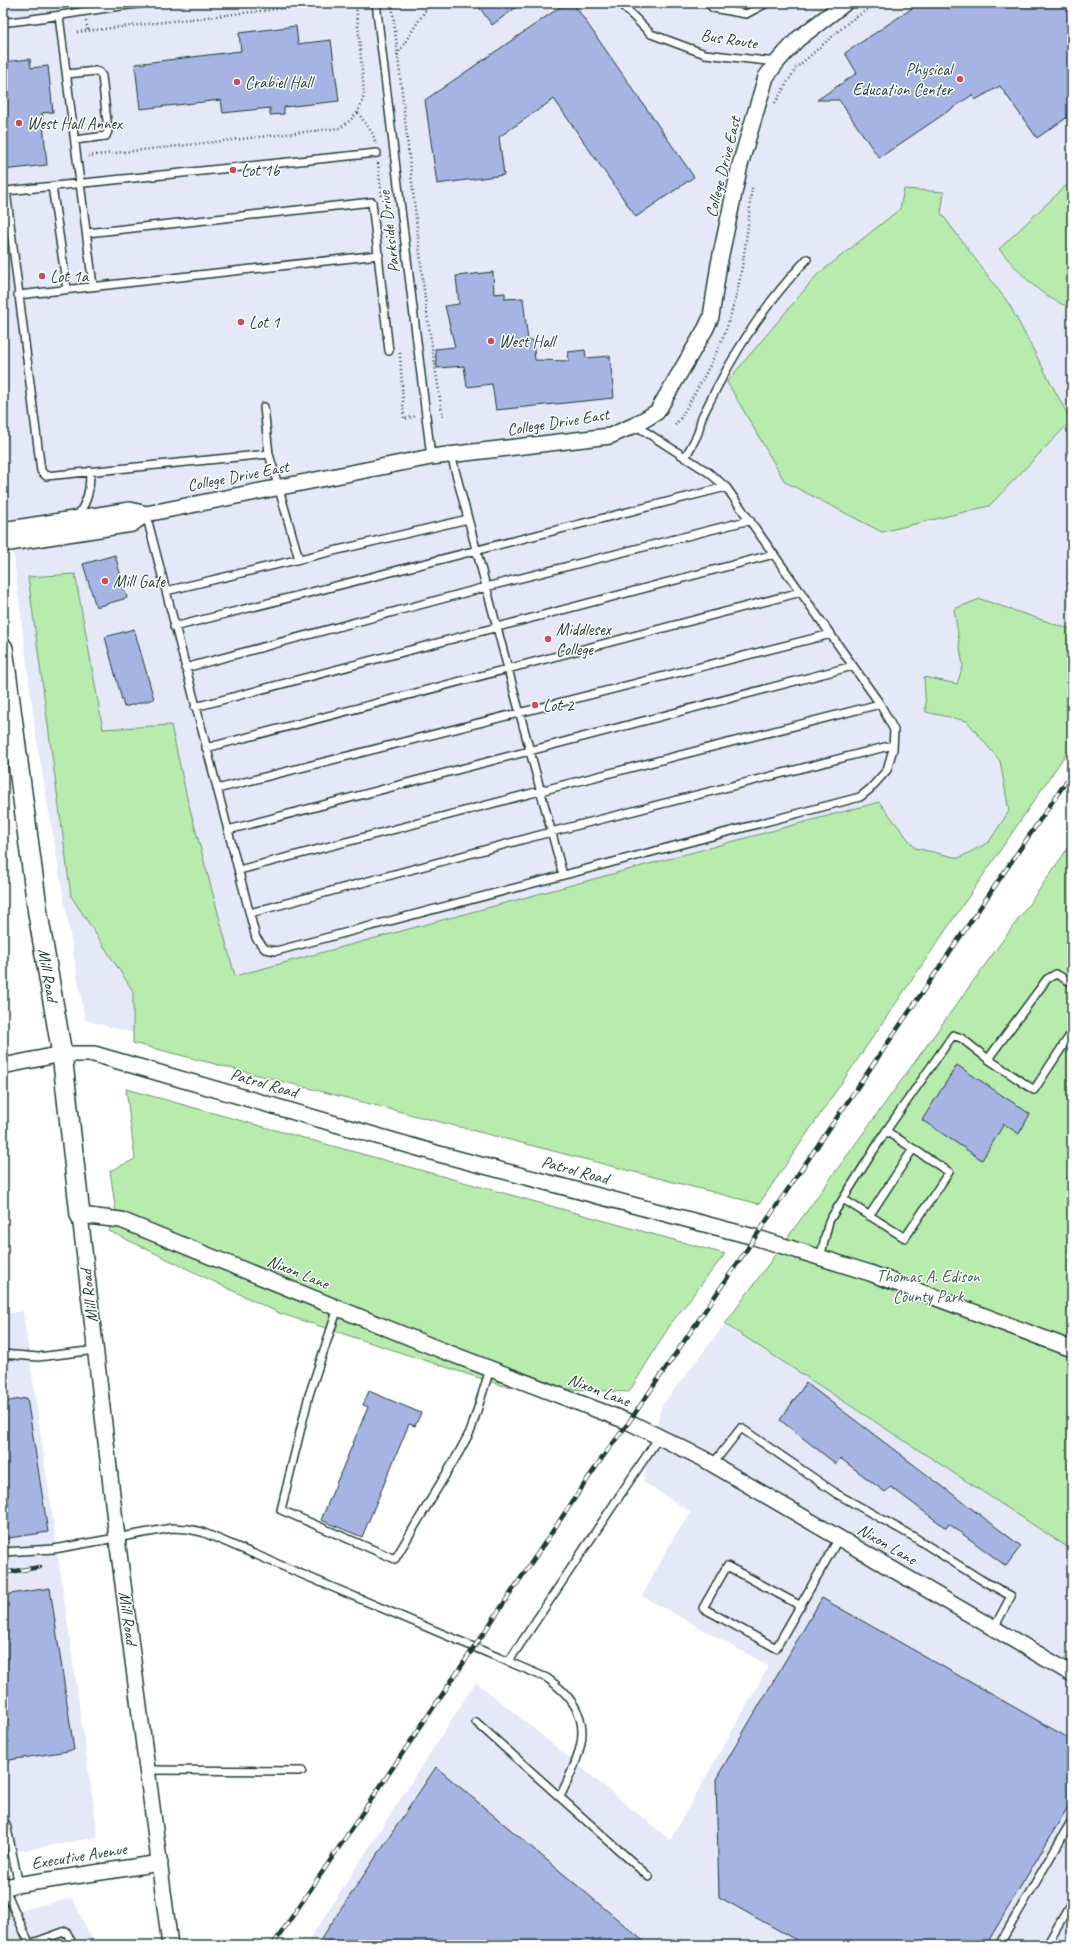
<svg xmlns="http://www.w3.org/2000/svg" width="1075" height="1948" viewBox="0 0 1075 1948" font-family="Caveat,sans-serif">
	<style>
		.built { fill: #e4e8f7 }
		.green { fill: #b8ecad; stroke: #6c9470 }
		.building { fill: #a5b4e3; stroke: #1f3d34 }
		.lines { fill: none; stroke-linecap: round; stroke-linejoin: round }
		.service-casing { stroke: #1f3d34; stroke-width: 10 }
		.minor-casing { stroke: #1f3d34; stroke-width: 18 }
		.tertiary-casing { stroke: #1f3d34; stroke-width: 22 }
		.path { stroke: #1f3d34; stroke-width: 2.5; stroke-dasharray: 1 3; stroke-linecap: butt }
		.service { stroke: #fff; stroke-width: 7 }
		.minor { stroke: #fff; stroke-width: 15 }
		.tertiary { stroke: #fff; stroke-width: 19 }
		.rail-casing { stroke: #1f3d34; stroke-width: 4.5 }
		.rail { stroke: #fff; stroke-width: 3; stroke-dasharray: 9; stroke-linecap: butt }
		.poi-dot { fill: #d1495b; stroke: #fff; stroke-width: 1.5 }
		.labels { text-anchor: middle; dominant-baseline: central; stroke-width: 3; stroke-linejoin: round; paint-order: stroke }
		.street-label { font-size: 17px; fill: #1f3d34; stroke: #fff }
		.poi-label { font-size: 17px; fill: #1f3d34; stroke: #fff; text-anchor: start }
		.park-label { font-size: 17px; fill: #3e604c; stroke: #fff }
	</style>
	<rect width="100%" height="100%" fill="#fff"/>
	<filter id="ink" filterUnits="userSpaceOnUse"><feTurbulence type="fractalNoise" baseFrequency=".025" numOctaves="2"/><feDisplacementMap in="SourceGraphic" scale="8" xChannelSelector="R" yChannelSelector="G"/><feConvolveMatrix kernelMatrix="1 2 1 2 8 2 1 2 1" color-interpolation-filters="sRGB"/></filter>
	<g filter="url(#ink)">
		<!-- built -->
		<path class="built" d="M3,3H1072V744L905,986L759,1204L85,1020L36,737L3,470Z
			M23,1311L98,1837L3,1854V1314Z
			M725,1324L1072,1550V1945H306L476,1682L670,1840L769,1666L642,1596L672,1541L691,1512L643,1482L661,1407Z
			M72,1898L95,1945H3V1914Z"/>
		<!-- green -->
		<path class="green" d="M1072,180V308C1041,298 1020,273 999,249Z
			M904,189L944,192L941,213L1009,304L1071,421L989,506L882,532L785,482L727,382L817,275L900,209Z
			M75,574L103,729L171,725L187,798L235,976L879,802L915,848L959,858L989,842L1009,811L1000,761L967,721L926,712L924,677L957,684L963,666L954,609L980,599L1069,629L1072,626V745L759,1204L133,1043V991L71,896L28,577Z
			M1072,842V1550L725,1324L1032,900Z
			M126,1089L725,1254L672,1322L629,1392L504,1386L279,1313L109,1231L116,1213L110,1171L135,1159Z"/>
		<!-- building -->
		<path class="building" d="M476,3H522L492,25Z
			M566,3H573L694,177L636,217L554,99L499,137L504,175L437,184L425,100Z
			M920,3H1072V114L1037,138L1000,86L975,100L972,95L879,158L839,100H817L857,73L845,53Z
			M296,26L298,44L331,40L339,101L284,107V114L270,115V108L223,113L221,100L140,109L135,64L241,51L239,33Z
			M30,59L31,68L48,66L53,112L42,113L47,165L3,170V62Z
			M493,272L494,294L505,293V299L523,298L528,341L533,340L535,360L569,361L568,352L585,350L586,358L610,356L614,398L496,410L492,384L467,387L464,366L437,368L435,349L455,347L445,306L459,304L456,276Z
			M115,555L127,598L96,607L83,564Z
			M134,629L154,699L124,707L105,637Z
			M957,1065L1030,1114L1019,1134L1004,1124L982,1160L922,1120Z
			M806,1383L1021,1546L1006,1566L949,1524L946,1528L891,1487L885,1492L840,1458L836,1464L780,1420Z
			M369,1391L421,1413L415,1426L409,1424L362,1537L321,1520L368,1407L363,1405Z
			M27,1398L48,1532L3,1539V1402Z
			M50,1588L74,1750L3,1761V1595Z
			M822,1598L1072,1740V1800L986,1945H805L719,1897L716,1779Z
			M436,1767L648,1945H317Z"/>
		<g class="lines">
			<!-- service casing -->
			<g class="service-casing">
				<path id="service" d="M376,3L431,457
					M620,3L651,34L705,54L776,62
					M708,3L713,8L746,14L767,3
					M59,16L93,286
					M3,21L9,22C55,17 100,8 146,3
					M67,74L96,71L99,72L102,76L108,131L106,136L75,140
					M52,186L67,289
					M87,233L372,202L389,351
					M18,295L379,255
					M264,407L269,454L299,559
					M269,454L46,476L41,471L6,191L377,153
					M451,455L563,875
					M685,458C689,450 694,442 698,433C700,427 700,419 704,413C733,354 762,307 807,259
					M146,514L256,938L265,949L276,951L860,797L870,789L887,770L893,749L894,730L880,704L726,487L708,472L635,425
					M77,517C88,500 90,491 90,471
					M166,591L468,519
					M174,627L726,487
					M185,668L486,587L750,520
					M195,707L774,554
					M206,748L801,592
					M217,789L831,634
					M228,830L853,666
					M239,870L540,791L880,704
					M250,913L551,832L893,745
					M988,1059L1047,979L1056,974L1072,983
					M886,1131L953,1035L961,1038L988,1059L1034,1090L1072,1032
					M869,1216L913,1149
					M820,1258L829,1221L886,1131L949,1172L905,1238L843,1199
					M338,1308L309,1395L281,1510L395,1559L458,1454L471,1430L490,1369
					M3,1354L38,1357L96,1350
					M712,1465L741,1428L837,1494L914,1537L980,1579L1011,1596L994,1628
					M3,1552L54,1549L172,1528L188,1529L202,1532L547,1678C600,1716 583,1748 560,1797
					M801,1606L727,1566L703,1608L776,1648L839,1538
					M509,1661L659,1437
					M476,1722L649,1877
					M148,1770L302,1771
					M3,1825L6,1824L19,1885
					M4,1887L30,1945
					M30,1944L66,1931L73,1945
					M999,1945L1072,1820
					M1047,1945L1072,1902"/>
			</g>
			<!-- minor casing -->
			<g class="minor-casing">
				<path id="minor" d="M3,530L130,510L146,514L431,457L610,436L635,425L657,412L706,328L711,317L719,264L740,165L766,77L777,62L798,39L845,3
					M3,544L132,524L146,514
					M3,1066L62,1054H94L439,1154L754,1237L870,1273L1072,1349
					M3,1887L160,1863
					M170,1945L117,1538L80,1215L121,1220L436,1348L629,1422L702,1458L1072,1674"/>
			</g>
			<!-- tertiary casing -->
			<g class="tertiary-casing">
				<g id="tertiary">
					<path id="s1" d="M3,648L38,914L62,1054L80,1215"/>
				</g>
			</g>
			<!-- path -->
			<path class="path" d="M392,3L426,308L443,418
				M86,21L88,31
				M77,32L330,3
				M397,55L430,3
				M775,103L796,68L850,21L878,3
				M358,113L373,134L376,144
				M88,156L340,128C354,119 362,109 364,93L356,3
				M378,163L382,197
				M400,353L404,419L416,416
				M675,425L680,419C696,391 713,363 725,332C742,287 747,236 752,188"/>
			<!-- service -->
			<use href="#service" class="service"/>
			<!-- minor -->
			<use href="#minor" class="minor"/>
			<!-- tertiary -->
			<use href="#tertiary" class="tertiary"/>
			<!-- rail casing -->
			<g class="rail-casing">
				<path id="rail" d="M3,1573L40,1567
					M273,1945L602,1458L629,1422L1072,773"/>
			</g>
			<!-- rail -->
			<use href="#rail" class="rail"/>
		</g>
	</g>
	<!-- markers -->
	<g class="poi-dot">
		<circle cx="960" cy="79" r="4"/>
		<circle cx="237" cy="82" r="4"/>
		<circle cx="19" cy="123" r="4"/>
		<circle cx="233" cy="170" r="4"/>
		<circle cx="42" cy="276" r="4"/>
		<circle cx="241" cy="322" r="4"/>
		<circle cx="491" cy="341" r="4"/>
		<circle cx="105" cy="581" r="4"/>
		<circle cx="548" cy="639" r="4"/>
		<circle cx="535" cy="705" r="4"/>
	</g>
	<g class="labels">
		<!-- street labels -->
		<g class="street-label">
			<text transform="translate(729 39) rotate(9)">Bus Route</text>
			<text transform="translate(723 167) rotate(-76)">College Drive East</text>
			<text transform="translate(389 232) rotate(-97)">Parkside Drive</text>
			<text transform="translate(558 422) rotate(-9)">College Drive East</text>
			<text transform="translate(238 476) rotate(-11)">College Drive East</text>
			<text stroke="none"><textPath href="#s1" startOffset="330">Mill Road</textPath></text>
			<text transform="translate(264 1083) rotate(16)">Patrol Road</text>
			<text transform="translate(575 1170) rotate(15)">Patrol Road</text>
			<text transform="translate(298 1272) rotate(22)">Nixon Lane</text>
			<text transform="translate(89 1296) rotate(-97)">Mill Road</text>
			<text transform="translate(599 1390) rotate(21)">Nixon Lane</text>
			<text transform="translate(887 1544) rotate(30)">Nixon Lane</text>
			<text transform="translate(128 1618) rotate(82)">Mill Road</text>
			<text transform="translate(79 1856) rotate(-9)">Executive Avenue</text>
		</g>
		<!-- poi labels -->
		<g class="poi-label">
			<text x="952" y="69" text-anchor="end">Physical<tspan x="952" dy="20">Education Center</tspan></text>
			<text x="245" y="82">Crabiel Hall</text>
			<text x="27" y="123">West Hall Annex</text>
			<text x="241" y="170">Lot 1b</text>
			<text x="50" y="276">Lot 1a</text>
			<text x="249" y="322">Lot 1</text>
			<text x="499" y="341">West Hall</text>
			<text x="113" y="581">Mill Gate</text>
			<text x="556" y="629">Middlesex<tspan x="556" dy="20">College</tspan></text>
			<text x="543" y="705">Lot 2</text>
		</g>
		<!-- park labels -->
		<g class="park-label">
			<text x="928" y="1276">Thomas A. Edison<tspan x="928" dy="20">County Park</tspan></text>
		</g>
	</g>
	<!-- margin -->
	<rect width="1075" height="1948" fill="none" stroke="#fff" stroke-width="16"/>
	<rect x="8" y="8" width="1059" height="1932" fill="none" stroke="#1f3d34" stroke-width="1.5" filter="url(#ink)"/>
</svg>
